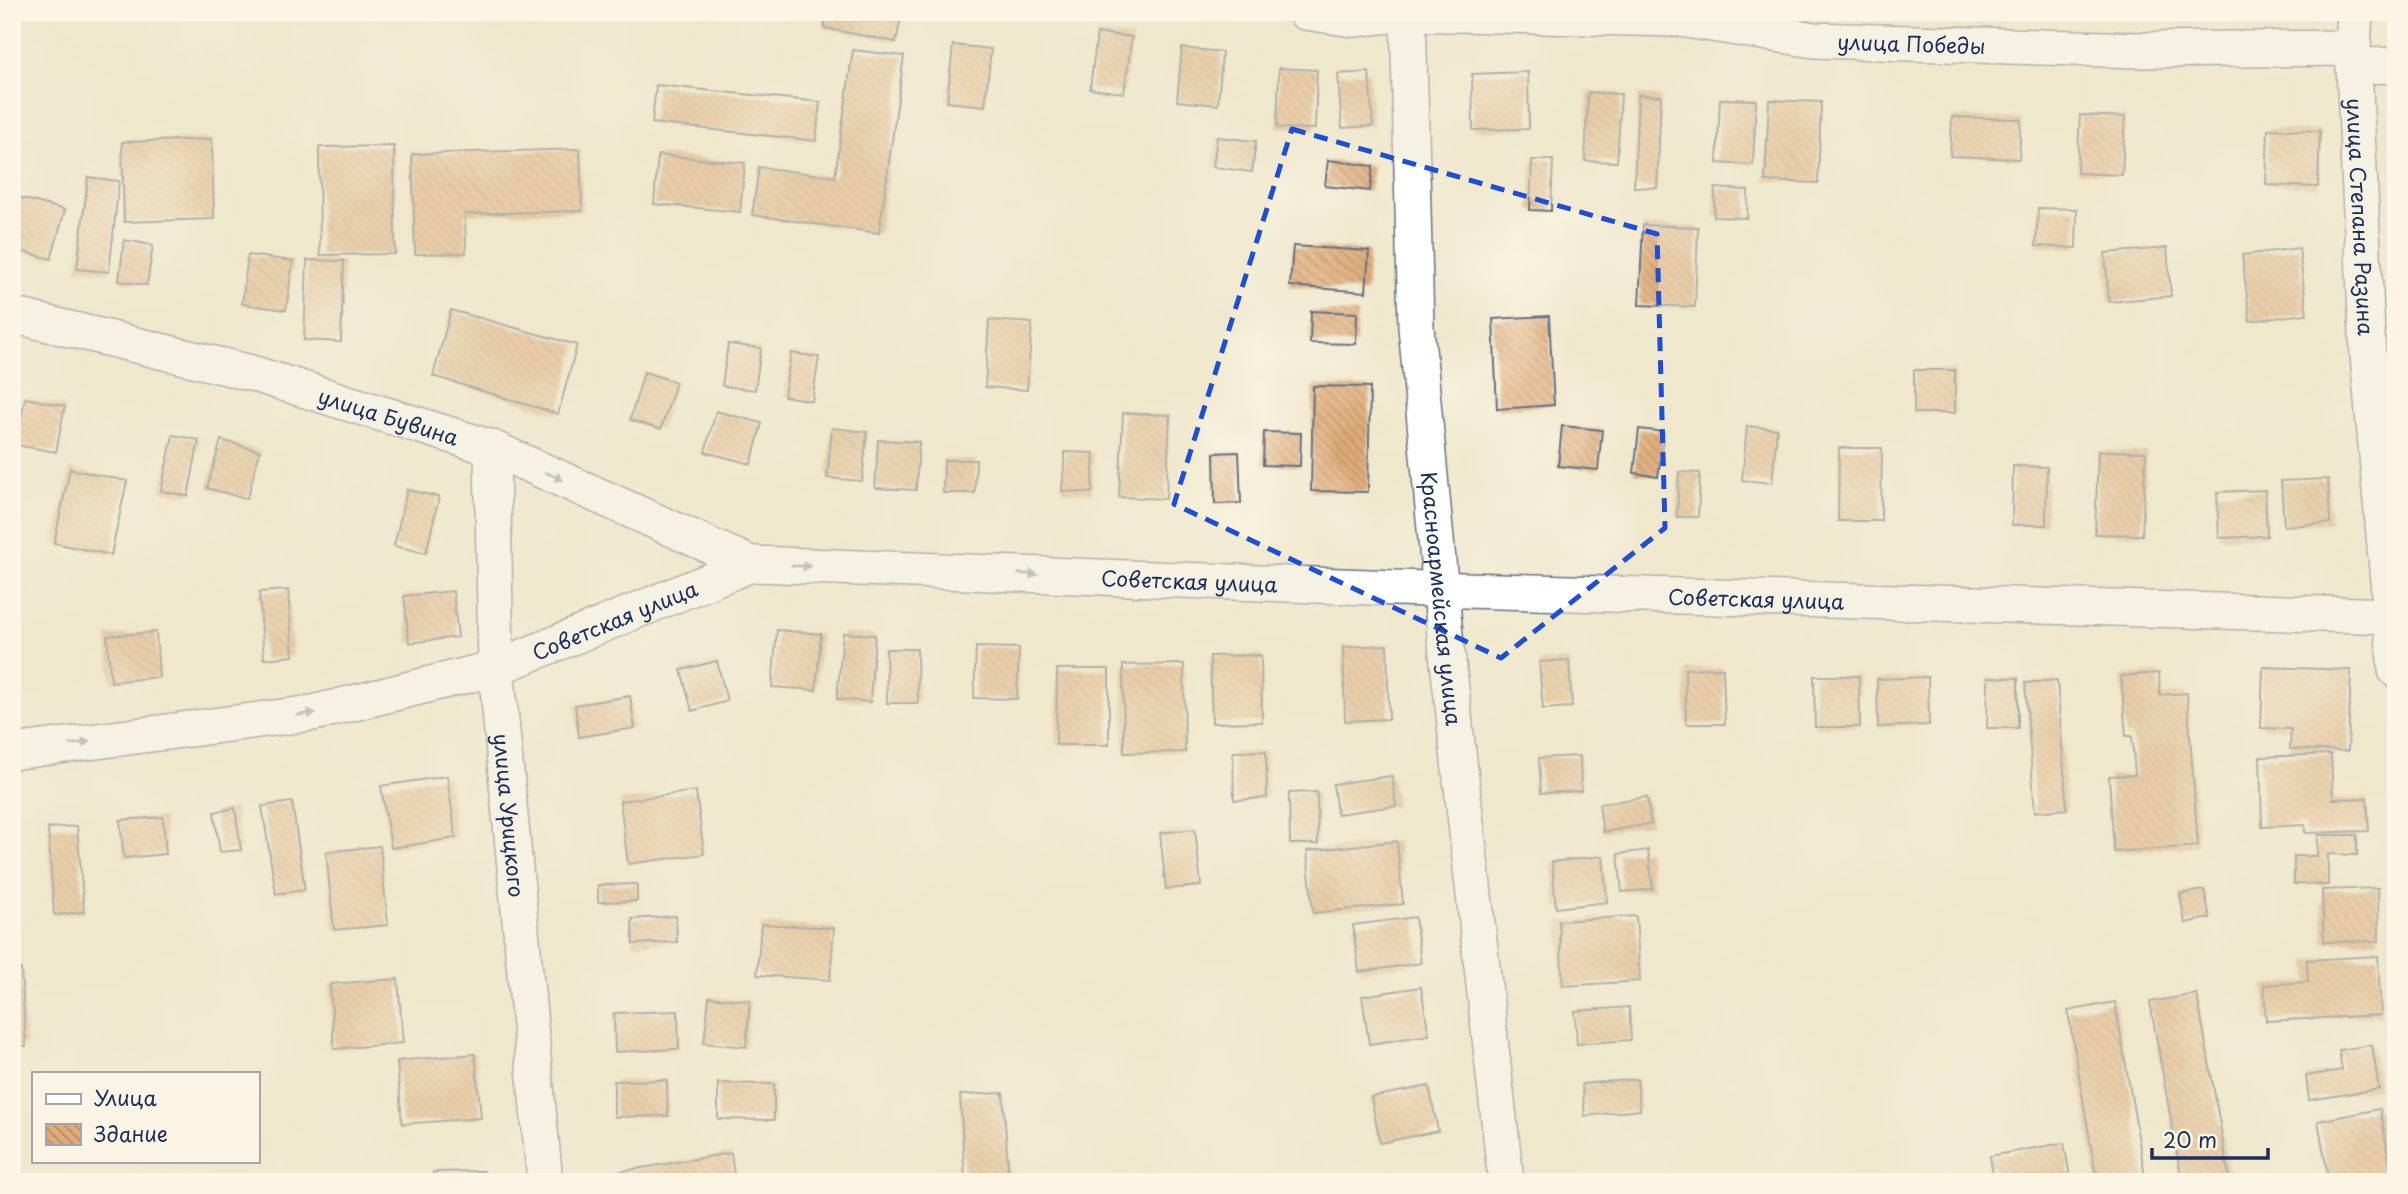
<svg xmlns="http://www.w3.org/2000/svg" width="2408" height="1194" viewBox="0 0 2408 1194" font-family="'Playpen Sans',sans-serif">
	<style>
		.building { fill: url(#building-back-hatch) }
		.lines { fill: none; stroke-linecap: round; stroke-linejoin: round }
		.minor-casing { stroke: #657084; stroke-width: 38 }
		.minor { stroke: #fff; stroke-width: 35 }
		.oneway { fill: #8d97ae }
		.marked { fill: none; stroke: #1d4ed8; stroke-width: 5; stroke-dasharray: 14 9; stroke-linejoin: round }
		.labels { text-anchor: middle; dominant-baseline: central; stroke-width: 5; stroke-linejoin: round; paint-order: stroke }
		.street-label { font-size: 21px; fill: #1b2f5e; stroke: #fcf5e5 }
	</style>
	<defs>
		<pattern id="building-back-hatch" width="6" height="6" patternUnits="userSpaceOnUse" patternTransform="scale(1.75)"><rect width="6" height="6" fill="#e0ab78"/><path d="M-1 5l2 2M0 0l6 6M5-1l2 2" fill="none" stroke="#b58c66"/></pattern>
	</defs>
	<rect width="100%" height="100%" fill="#fcf5e5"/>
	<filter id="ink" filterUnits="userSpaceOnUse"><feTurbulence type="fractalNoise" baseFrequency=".0143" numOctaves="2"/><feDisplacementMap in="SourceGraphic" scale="14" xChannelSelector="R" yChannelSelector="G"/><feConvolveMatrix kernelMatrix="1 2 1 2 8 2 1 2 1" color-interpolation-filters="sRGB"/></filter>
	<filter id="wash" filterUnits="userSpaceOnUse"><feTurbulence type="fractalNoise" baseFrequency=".00686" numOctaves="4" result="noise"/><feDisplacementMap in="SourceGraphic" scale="28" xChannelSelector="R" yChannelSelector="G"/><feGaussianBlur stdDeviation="1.57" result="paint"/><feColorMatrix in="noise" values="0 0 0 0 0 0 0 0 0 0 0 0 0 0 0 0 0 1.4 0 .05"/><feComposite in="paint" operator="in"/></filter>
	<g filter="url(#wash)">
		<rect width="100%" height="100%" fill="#efe8cc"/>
		<g id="blocks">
			<!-- building -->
			<path class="building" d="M827,12H902L896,42L824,28Z
				M1097,33L1132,37L1124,93L1090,89Z
				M953,45L991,49L985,106L947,102Z
				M1182,48L1222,52L1218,105L1177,101Z
				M853,50L904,56L879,233L752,215L759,167L835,177Z
				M1279,68L1317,70L1315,129L1277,128Z
				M1369,72L1373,126L1342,128L1338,74Z
				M1528,72L1529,129L1473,130L1472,74Z
				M656,85L820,102L816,141L652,123Z
				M1588,92L1621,94L1617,162L1585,161Z
				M1638,95L1661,96L1657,188L1634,187Z
				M1720,99L1756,100L1753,165L1717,163Z
				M1769,100L1821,102L1818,183L1765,181Z
				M2080,115L2125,117L2122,175L2077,173Z
				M1952,117L2021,119L2019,159L1950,156Z
				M2268,129L2320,131L2318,187L2266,185Z
				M1217,137L1256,141L1252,172L1213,167Z
				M212,139L214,219L124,222L122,142Z
				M394,146L395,254L320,255L319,147Z
				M580,149L582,211L465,214L466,253L415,254L412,154Z
				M658,155L745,163L740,212L654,204Z
				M1328,160L1373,166L1370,191L1325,186Z
				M1532,160H1553L1551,211L1530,210Z
				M88,177L119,181L109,272L77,269Z
				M1715,188L1748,190L1747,218L1714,217Z
				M14,196L65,210L51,259L12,249Z
				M2038,208L2077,209L2076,248L2036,246Z
				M1643,225L1698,227L1695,307L1639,305Z
				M124,240L153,245L147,285L119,281Z
				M1293,246L1369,251L1366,292L1290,286Z
				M2167,248L2171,296L2109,302L2105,253Z
				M2299,248L2307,314L2250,321L2242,255Z
				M248,255L293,261L286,310L242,304Z
				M307,260L344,261L341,342L304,340Z
				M451,310L577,345L558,414L433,376Z
				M1311,311L1357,313L1356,344L1310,343Z
				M1549,316L1554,405L1497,409L1493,319Z
				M989,320L1032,323L1027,390L985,387Z
				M728,344L761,348L755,390L722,386Z
				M791,353L819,357L812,401L784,396Z
				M1914,370H1955V413H1914Z
				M644,372L676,382L661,429L630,420Z
				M1313,386L1370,387L1368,492L1311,491Z
				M25,398L65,406L56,452L16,445Z
				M716,411L762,423L751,464L705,452Z
				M1123,413L1170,415L1166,499L1119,497Z
				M1562,426L1602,430L1598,470L1558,466Z
				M1747,426L1777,429L1772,483L1742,480Z
				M832,428L867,432L862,481L827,478Z
				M1639,429L1664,432L1658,477L1634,473Z
				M1264,432L1301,433L1300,466L1263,465Z
				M173,435L199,440L188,496L161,491Z
				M221,440L260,451L247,499L207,488Z
				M878,440L919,442L916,490L875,488Z
				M1839,448H1882L1881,521H1838Z
				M2098,451L2146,452L2142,535L2095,534Z
				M1065,452L1094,453L1092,493L1062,491Z
				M1239,452L1241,503L1215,504L1214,453Z
				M944,460H976L975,493H943Z
				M2013,466L2047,467L2046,525H2012Z
				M70,469L127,481L111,555L54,543Z
				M1679,472L1700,473L1698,517H1677Z
				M2328,479L2330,523L2284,526L2281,481Z
				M407,490L439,497L426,553L394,546Z
				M2265,490L2267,536L2219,538L2217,492Z
				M288,590L293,656L264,659L259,592Z
				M453,591L458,637L409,643L404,596Z
				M777,630L821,634L816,690L772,687Z
				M156,632L159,677L111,682L107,636Z
				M843,633L875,635L870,702L837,699Z
				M1387,645L1389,719L1345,721L1343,647Z
				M976,647L1019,648L1017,699L974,698Z
				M886,649H917L918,703H887Z
				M1261,655L1262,722L1212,723L1210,656Z
				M1569,660L1572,707L1543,709L1539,662Z
				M717,661L727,701L692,711L681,670Z
				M1184,664L1185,752L1124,753L1123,665Z
				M2263,667L2351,670L2348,751L2290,749L2291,729L2261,728Z
				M1723,668L1725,724H1686L1685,669Z
				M1057,669H1109V745H1056Z
				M2159,673L2160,695L2187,693L2198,846L2114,852L2109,776L2135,775L2132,736H2126L2121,676Z
				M1814,676H1859L1860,727H1815Z
				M1928,677L1929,725L1878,727L1877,679Z
				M1988,677L2018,678V728H1987Z
				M2057,680L2067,809L2035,812L2025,683Z
				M630,696L635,728L579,737L575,705Z
				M1266,751L1267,798L1234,800L1233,752Z
				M2331,754L2333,799L2367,798L2369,831L2305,833V825L2262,827L2260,757Z
				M1580,756L1581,791L1541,793L1539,758Z
				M447,776L456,838L391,848L381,786Z
				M1392,776L1396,806L1337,814L1333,784Z
				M696,791L704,854L628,864L620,801Z
				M1317,792L1318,844H1290L1289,793Z
				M1647,797L1651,824L1603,832L1599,804Z
				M292,802L305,890L276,894L262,806Z
				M235,808L241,850L220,852L214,812Z
				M163,817L166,854L124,858L120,820Z
				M77,826L84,912L54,915L48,828Z
				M1195,829L1201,886L1166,889L1160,833Z
				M2318,835H2357V855L2328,854V885L2294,884V856H2317Z
				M1397,841L1403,904L1313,913L1307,851Z
				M380,846L388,925L334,930L326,852Z
				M1648,850L1653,889L1622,892L1618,854Z
				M1603,856L1607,902L1556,908L1552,862Z
				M637,884V901L598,902V885Z
				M2378,888L2379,941L2324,942L2322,890Z
				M2204,890L2210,918L2185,923L2180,894Z
				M676,916L677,942L633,944L632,919Z
				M1636,916L1640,981L1563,986L1559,921Z
				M1415,917L1421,963L1359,972L1353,925Z
				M761,924L834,928L830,980L757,975Z
				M2378,956L2381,1015L2266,1021L2264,985L2308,982L2307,960Z
				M12,969H21L26,1046L12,1047Z
				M398,979L403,1043L334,1049L330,984Z
				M1421,987L1429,1035L1369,1044L1362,996Z
				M2197,994L2230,1182H2182L2150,1002Z
				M709,997L750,1001L746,1047L704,1043Z
				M2115,1002L2146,1182H2097L2068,1011Z
				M1629,1007L1631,1040L1577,1044L1575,1011Z
				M678,1011L679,1049L615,1052L614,1013Z
				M2372,1045L2379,1089L2309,1100L2306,1076L2342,1070L2339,1050Z
				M475,1054L481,1118L402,1124L397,1061Z
				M1637,1079L1640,1110L1585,1116L1582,1084Z
				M667,1080L668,1116L614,1117V1081Z
				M718,1083L774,1084V1120L718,1119Z
				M1429,1086L1438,1131L1380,1143L1371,1097Z
				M1003,1093L1009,1182H965L960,1095Z
				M2380,1109L2393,1182H2329L2318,1121Z
				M2064,1143L2071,1182H1994L1990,1156Z
				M731,1153L735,1182H618L617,1172Z
				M483,1171L484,1182H433V1172Z"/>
		</g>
	</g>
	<g filter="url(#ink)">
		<use href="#blocks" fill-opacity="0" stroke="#657084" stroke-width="2"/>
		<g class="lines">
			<!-- minor casing -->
			<g class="minor-casing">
				<g id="minor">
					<path id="s1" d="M1305,12L1353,19L1408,13L1680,19L1814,40L2140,50L2353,48"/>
					<path id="s2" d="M1408,12L1416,327L1445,635L1506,1182"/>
					<path id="s3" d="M2355,12L2353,48L2368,355L2396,670"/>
					<path d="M2354,66L2396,65"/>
					<path id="s4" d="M12,315L251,373L492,448L751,564"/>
					<path id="s5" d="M492,448L496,668L545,1182"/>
					<path id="s6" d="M12,752L313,713L496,668L751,564L1395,588L2396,616"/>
				</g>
			</g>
			<!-- minor -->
			<use href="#minor" class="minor"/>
		</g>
		<!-- one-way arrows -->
		<defs><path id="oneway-solid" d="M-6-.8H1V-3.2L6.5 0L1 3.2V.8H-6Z" transform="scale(1.75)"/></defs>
		<g class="oneway">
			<use href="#oneway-solid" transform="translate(554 476) rotate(24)"/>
			<use href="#oneway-solid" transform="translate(801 566) rotate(2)"/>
			<use href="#oneway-solid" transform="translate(1028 574) rotate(2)"/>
			<use href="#oneway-solid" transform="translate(306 714) rotate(-8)"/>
			<use href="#oneway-solid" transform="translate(80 743) rotate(-7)"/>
		</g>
	</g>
	<!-- marked area -->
	<path d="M0 0H2408V1194H0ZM1292,129L1657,234L1665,528L1501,658L1174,504Z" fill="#efe8cc" fill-opacity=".55" fill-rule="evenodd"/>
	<path class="marked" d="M1292,129L1657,234L1665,528L1501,658L1174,504Z"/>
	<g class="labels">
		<!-- street labels -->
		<g class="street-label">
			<text stroke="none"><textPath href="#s1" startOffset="609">улица Победы</textPath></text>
			<text stroke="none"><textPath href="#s3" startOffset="205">улица Степана Разина</textPath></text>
			<text stroke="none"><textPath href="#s4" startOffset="390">улица Бувина</textPath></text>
			<text stroke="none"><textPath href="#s6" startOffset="1206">Советская улица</textPath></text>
			<text stroke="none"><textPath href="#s2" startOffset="588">Красноармейская улица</textPath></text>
			<text stroke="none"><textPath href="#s6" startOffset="1773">Советская улица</textPath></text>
			<text stroke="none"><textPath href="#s6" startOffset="620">Советская улица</textPath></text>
			<text stroke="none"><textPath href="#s5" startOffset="368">улица Урицкого</textPath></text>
		</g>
	</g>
	<!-- margin -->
	<rect width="2408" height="1194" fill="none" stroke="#fcf5e5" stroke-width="42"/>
	<!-- legend -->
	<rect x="32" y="1072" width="228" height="91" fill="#fcf5e5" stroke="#a2a6af" stroke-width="2"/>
	<rect x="46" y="1094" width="35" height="10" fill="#ffffff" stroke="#a2a6af" stroke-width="2"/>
	<text x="94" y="1106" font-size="21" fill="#1b2f5e">Улица</text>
	<rect x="46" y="1124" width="35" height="21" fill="url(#building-back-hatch)" stroke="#a2a6af" stroke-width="2"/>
	<text x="94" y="1142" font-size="21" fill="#1b2f5e">Здание</text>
	<!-- scale -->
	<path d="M2152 1148v10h116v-10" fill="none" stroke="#1b2f5e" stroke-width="3.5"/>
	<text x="2163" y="1148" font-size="21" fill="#1b2f5e" stroke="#fcf5e5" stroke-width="5" paint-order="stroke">20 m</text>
</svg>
